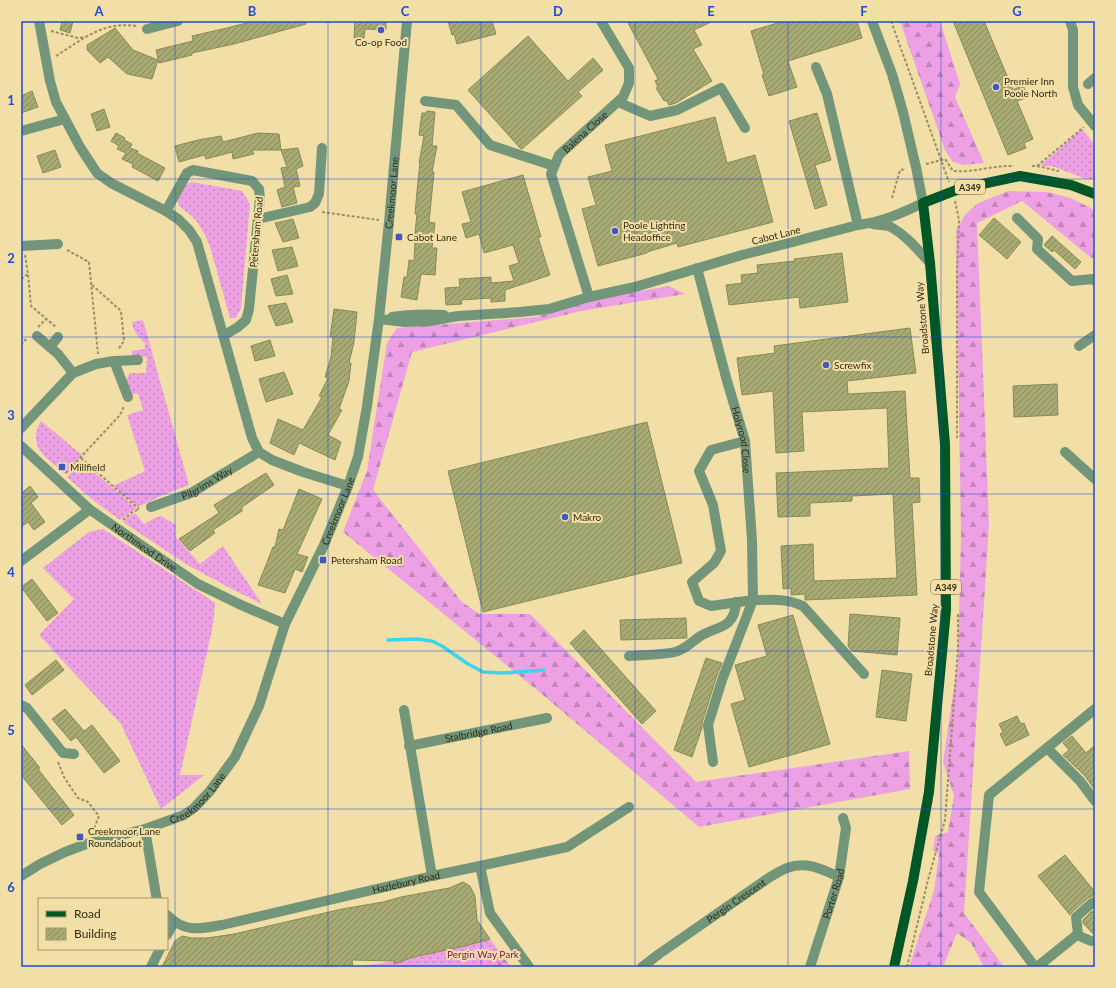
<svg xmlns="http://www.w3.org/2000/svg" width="1116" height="988" viewBox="0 0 1116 988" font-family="Lato,sans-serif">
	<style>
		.grass { fill: url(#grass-dots) }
		.forest { fill: url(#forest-firs) }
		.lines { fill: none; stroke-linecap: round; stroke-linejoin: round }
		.stream { stroke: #3dd5ed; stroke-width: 3.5 }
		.building { fill: url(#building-hatch); stroke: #888b55 }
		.path { stroke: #9c8e65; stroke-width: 2; stroke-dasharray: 3 2; stroke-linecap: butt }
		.minor { stroke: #73967a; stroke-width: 10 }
		.major { stroke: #025727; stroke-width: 10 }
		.grid { fill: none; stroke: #1d4ed8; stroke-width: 1; stroke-opacity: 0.55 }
		.poi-dot { fill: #4156c9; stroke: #f2dfa7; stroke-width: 1.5 }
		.labels { text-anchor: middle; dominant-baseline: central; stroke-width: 4; stroke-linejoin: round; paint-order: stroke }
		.shield { fill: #f2dfa7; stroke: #6c6141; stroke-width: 1 }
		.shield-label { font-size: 9px; font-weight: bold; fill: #332b15 }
		.poi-label { font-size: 10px; fill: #332b15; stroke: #f2dfa7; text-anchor: start }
		.street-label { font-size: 10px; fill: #332b15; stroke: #f2dfa7 }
		.park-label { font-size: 10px; fill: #6e1368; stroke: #f2dfa7 }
		.neatline { fill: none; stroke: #1d4ed8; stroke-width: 1.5 }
		.grid-label { font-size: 13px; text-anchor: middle; font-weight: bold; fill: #1d4ed8 }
	</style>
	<defs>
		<pattern id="grass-dots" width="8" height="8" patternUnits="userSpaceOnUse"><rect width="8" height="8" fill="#eda0e4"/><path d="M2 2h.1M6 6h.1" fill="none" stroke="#c183b8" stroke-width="1.8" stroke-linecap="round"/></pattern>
		<pattern id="forest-firs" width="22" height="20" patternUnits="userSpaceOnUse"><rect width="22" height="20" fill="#eda0e4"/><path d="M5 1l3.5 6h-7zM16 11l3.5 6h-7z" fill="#c183b8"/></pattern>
		<pattern id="building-hatch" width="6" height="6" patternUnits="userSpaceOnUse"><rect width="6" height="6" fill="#a7aa73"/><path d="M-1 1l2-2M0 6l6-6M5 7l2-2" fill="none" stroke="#898b5d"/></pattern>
	</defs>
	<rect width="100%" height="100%" fill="#f2dfa7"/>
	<!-- grass -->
	<path class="grass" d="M1082,129L1095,145V179H1086L1052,166H1041L1042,164Z
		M192,182L242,191L250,204L241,308L236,318H230L211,250L206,237L198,223L192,216L179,206L177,198C181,191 184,184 192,182Z
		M143,320L189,485L163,495L138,507L113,486L145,471L127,415L143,410L138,393L131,395C128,387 124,380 130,373H146L147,357L132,356V351L145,349V343C138,337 133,331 132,322Z
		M41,421L82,455L65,474C47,457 26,448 41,421Z
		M81,461L136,508L120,520L93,500L67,477Z
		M135,513L144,524L157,517L161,516L176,525L175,536L200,564L223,546L262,604L228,587L186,564L123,522L129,516Z
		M103,529L215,603L213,625L180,775H204L161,809L121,724L39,635L74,599L43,568L89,532Z
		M490,939L511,967H355L409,959Z"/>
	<!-- forest -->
	<path class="forest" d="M900,21H940L960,84L955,97L984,163L964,165L953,162L945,150Z
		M1009,191L1047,192L1070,198L1095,210V261L1022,201L977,223L989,524L964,913L1004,967H984L971,943L957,933L943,967H909L934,891L939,853L933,851L935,836L948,832L954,796L943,762L958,661L961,534L956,230L966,214L978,203Z
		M669,286L685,294L581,311L412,352L373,490L461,601L479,614H530L696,782L909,751L910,789L699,827L543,695L343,532L367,471L387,343L397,328L536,317L590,300Z"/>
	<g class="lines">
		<!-- stream -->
		<path class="stream" d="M388,640L416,639L432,641L442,646L468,664L483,672L503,673L544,670"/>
	</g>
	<!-- building -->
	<path class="building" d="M62,21H73L70,33L60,30Z
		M254,21H306V24L234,44L192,53V55L159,63L156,50L193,41L192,36L227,28Z
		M355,21H386V30L365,29L364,38H354Z
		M448,21H492L496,34L457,44L454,34L452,35Z
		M627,21H713L694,30L702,45L693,49L712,81L676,103L669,105L666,100L664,101L656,88L658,87L655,81L658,79Z
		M784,21H857L862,38L788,61L797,87L769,96L762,75H764L751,31Z
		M953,21H984L1013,90L1023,85L1028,97L1017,101L1033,139L1024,143L1026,148L1008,155Z
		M115,28L133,50L158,60L152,79L127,74L108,57L100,63L87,50V45Z
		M528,36L568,81L593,58L603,70L578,92L582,96L522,149L520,148L468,90Z
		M32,91L38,107L21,113V96Z
		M104,109L110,127L97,131L91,114Z
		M427,111L435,112L432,146H437L432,172H434L429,222L435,223L432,248H437L435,275L421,274L417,300L401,297L404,277H407L409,260L414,261L415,241H414L417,214H415L417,191L420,163H419L424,136L419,135L422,113H427Z
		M817,113L831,160L815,165L827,205L815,209L789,121Z
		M715,117L727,163L755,155L773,222L678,247L677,243L647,252V253L598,266L582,209L596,205L588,177L612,171L605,145Z
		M116,133L125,138L124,140L132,144L130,148L138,151L137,153L165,168L158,181L132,167L133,164L122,159L126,153L117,149L119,146L111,141Z
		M258,133L279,134L281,150H252L254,154L233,159L232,152L206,159L204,155L179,162L175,146L198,140L221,136L223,142Z
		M298,148L303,166L296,169L300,186L293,187L297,203L282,207L277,190L285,187L281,168L287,167L281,150Z
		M55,150L61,167L43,173L37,156Z
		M523,175L541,237H538L550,275L505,290V301L491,302V298L461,300L462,304L446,305L445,288L460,287L459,279L491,277V283L514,281L509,266L519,263L513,245L484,253L479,234L466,238L462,224L471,222L462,192Z
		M994,218L1021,242L1007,259L979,235Z
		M293,219L299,238L283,242L275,223Z
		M1052,236L1081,262L1075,269L1054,250L1052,252L1044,245Z
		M292,247L298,266L278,271L272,250Z
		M842,253L848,302L800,308L799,297L729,305L726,285L742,283L741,275L758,273L757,265L795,261L794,259Z
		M287,275L293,294L276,296L271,279Z
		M286,303L293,322L276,326L268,306Z
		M334,309L357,312L354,342L349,363H351L349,381L339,409L342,410L328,435L341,442L335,460L299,443L294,455L270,443L278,419L303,430L322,397L319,396L328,378L325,377L331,357L333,337H330Z
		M910,328L916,373L847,381L848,394L905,391L910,478H919L920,502L912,503L917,595L805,600V594L791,595V588L783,589L781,546L813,544L814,581L897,578L893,494L852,496V501L810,503V516L778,517L776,473L889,468L887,408L802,412L804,451L776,453L773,391L742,395L737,358L775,353L774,346Z
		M270,340L275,356L255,361L251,346Z
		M284,372L293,394L266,402L259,379Z
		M1057,384L1058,415L1014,417L1013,386Z
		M647,422L682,563L483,612L448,471Z
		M266,473L274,485L242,507V511L213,530L215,533L190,551L179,539L219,513L214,505Z
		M30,486L38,497L31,503L45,522L34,530L28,522L21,527V490L23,492Z
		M299,489L322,499L297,554L308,557L302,572L295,569L285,593L258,585L273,547H275L279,529L283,530Z
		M32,579L58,613L47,621L21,587Z
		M850,614L900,618L897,655L852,651L848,646Z
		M793,615L830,744L749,767L731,704L745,700L735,665L767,656L758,625Z
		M686,618L687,638L621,640L620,620Z
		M584,630L656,711L642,724L570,643Z
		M706,658L722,663L716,678L702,723V728L692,757L674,750Z
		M56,660L64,670L32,695L25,685Z
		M882,670L912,674L906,721L876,717Z
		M65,709L84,731L92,725L120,761L104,773L76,737L71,741L52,719Z
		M1017,716L1021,724L1024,723L1029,735L1006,746L1000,734L1003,732L999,724Z
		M1072,736L1086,753L1095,745V790L1085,776L1063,755L1069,750L1063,743Z
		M21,744L40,768L38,769L74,815L62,825L21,775Z
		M1065,855L1095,892V895L1088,898L1072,912L1070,915L1038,876Z
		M463,882L470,886L475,896L477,920L490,939L465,946L414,957L394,964V961L352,960L353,967H162L175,941L182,936L192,938H207L234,934L342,909L383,902L401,897L449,888Z
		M1092,911L1095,915V936L1083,923V920Z"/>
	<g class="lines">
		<!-- path -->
		<path class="path" d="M891,21L949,182
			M51,31L78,38L86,37
			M56,56C83,39 103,21 137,26
			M926,164L945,159L953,171C974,173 993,165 1014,166
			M1032,166H1037L1084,127
			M1037,166L1059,171
			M892,198L900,170L906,169
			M955,201L959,220L957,270V438
			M322,212L379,220
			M67,250L89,262L98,354
			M25,255L28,274L31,306L56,327
			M21,279L28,274
			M92,285L121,311L124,341L118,350
			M38,327L46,319
			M21,345L27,338
			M81,458L139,509
			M66,473L120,415L124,406
			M21,506L25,503
			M123,520L131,513L139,509
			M58,762L64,777L78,798L88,802L99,816L93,831
			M494,967L510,958
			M907,967L928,880L945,820L958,649V613"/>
		<!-- minor -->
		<g class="minor">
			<path d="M39,21L50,81L56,102L80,147L97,173L111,183L166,211L178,219L189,230L197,242L252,438L259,452L272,460L303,472L348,486"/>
			<path d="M1070,21L1073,30V87L1078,105L1095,126"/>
			<path d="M147,29L178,21"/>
			<path d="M816,67L827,94L858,225"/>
			<path d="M1088,84L1095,78"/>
			<path d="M425,101L456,105L490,145L554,166"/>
			<path d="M618,102L650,116L677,110L721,88L745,128"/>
			<path d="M21,131L65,119"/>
			<path d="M166,211L187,173L193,170L252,181L259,189L260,198L249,309L246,320L238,327L223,336"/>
			<path d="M1017,218L1038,239L1037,249L1072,281L1093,279L1095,281"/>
			<path d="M258,219L310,207L315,203L319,194L322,148"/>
			<path d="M873,224C878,225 886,225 891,227C907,236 918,250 930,263"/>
			<path d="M21,246L58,244"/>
			<path id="s1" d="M697,268L727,381L745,441L752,540L753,600L711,606L699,601L692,582L714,563L721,551L713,505L699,471L711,450L745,441"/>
			<path id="s2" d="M589,297L551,174L559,155L623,97L629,83V68L601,21"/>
			<path d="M392,317C409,314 426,314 444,315"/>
			<path d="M379,319L405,322L430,321L458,316L520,312L549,309L589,297L635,287L742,255L858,225C882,222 902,213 923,203L916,167L914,159L903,112L892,74L872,21"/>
			<path d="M37,336L58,354L73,373"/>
			<path d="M1079,346L1095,335"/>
			<path d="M50,347L58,337"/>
			<path d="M114,361L128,397"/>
			<path d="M21,428L73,373L96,364L114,361L138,360"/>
			<path id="s3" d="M21,446L89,509L115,527L198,584L241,605L285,624"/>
			<path d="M1065,452L1095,479"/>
			<path id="s4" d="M151,507L191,493L259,452"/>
			<path d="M21,561L85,513L89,509"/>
			<path d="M629,656C643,655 662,655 675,652C686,649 690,643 699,637C715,626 735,630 736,602"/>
			<path d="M21,705L27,708L63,753L74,754"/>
			<path d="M404,710L432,876"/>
			<path id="s5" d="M409,746L547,718"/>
			<path d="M1047,748L1080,781L1095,801"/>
			<path d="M713,762L708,725L722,680L753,600C771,600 786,598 803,606L864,674"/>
			<path d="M145,829L156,895L157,899"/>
			<path d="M480,866L490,913L529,967"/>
			<path id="s6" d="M21,876L40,864L65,852L89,843L145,829L184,815L194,808L210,791L235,757L259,706L285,624L324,545L348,486L358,457L367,406L379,319L389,222L407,21"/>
			<path id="s7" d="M167,915C185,933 199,929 222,925L432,876L480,866L567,847L629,807"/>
			<path d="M167,935L174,922"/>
			<path d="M1077,935L1091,941"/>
			<path d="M151,967L160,949"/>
			<path id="s8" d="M642,967L659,954L770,877C776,874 781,870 787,868C806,861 822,869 839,877"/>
			<path id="s9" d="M810,967L839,877L846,828L843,818"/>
			<path d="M1035,967L979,892L989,795L1095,709"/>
			<path d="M1037,967L1078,934L1076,917L1092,903L1095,902"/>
		</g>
		<!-- major -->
		<path class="major" d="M894,967L913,881L929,792L946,610L945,444L930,263L923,203L959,189L1020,176L1071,185L1095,194"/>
	</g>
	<!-- grid -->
	<path class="grid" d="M175,21V967M328,21V967M481,21V967M635,21V967M788,21V967M941,21V967M21,179H1095M21,337H1095M21,494H1095M21,651H1095M21,809H1095"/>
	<!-- markers -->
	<g class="poi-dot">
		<circle cx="381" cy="30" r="4"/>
		<circle cx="996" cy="87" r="4"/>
		<circle cx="615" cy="231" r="4"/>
		<rect x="395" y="233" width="8" height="8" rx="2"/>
		<circle cx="826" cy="365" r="4"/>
		<rect x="58" y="463" width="8" height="8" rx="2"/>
		<circle cx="565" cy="517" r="4"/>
		<rect x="319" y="556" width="8" height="8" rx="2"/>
		<rect x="76" y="833" width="8" height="8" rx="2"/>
	</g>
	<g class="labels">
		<!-- shield labels -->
		<g class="shield">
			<rect x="955" y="180" width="30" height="14" rx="3"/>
			<rect x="931" y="580" width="30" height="14" rx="3"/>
		</g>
		<g class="shield-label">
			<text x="970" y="187">A349</text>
			<text x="946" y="587">A349</text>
		</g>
		<!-- poi labels -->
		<g class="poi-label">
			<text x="381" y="42" text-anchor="middle">Co-op Food</text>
			<text x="1004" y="81">Premier Inn<tspan x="1004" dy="12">Poole North</tspan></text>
			<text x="623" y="225">Poole Lighting<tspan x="623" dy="12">Headoffice</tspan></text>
			<text x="407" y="237">Cabot Lane</text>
			<text x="834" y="365">Screwfix</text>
			<text x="70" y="467">Millfield</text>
			<text x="573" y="517">Makro</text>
			<text x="331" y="560">Petersham Road</text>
			<text x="88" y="831">Creekmoor Lane<tspan x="88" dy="12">Roundabout</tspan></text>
		</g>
		<!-- street labels -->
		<g class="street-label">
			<text stroke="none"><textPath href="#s2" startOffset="184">Balena Close</textPath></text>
			<text stroke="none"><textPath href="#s6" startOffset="844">Creekmoor Lane</textPath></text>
			<text transform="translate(256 232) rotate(-85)">Petersham Road</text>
			<text transform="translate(776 235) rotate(-14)">Cabot Lane</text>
			<text transform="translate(922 318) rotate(-95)">Broadstone Way</text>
			<text stroke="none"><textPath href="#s1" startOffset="178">Holyrood Close</textPath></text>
			<text stroke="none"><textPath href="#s4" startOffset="61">Pilgrims Way</textPath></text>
			<text stroke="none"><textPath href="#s6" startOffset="520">Creekmoor Lane</textPath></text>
			<text stroke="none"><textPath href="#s3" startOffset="160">Northmead Drive</textPath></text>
			<text transform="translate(931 640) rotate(-85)">Broadstone Way</text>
			<text stroke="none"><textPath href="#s5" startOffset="71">Stalbridge Road</textPath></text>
			<text stroke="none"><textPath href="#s6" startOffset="196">Creekmoor Lane</textPath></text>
			<text stroke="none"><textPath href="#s7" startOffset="248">Hazlebury Road</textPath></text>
			<text stroke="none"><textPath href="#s9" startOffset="77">Porter Road</textPath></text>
			<text stroke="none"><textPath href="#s8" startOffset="115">Pergin Crescent</textPath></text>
		</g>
		<!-- park labels -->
		<g class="park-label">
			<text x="483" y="954">Pergin Way Park</text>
		</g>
	</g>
	<!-- border -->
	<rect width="1116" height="988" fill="none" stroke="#f2dfa7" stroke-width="44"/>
	<!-- legend -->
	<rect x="38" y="898" width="130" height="52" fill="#f2dfa7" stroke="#a6976d"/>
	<rect x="46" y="911" width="20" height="6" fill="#025727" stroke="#a6976d"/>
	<text x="74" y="918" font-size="12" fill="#332b15">Road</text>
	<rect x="46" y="928" width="20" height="12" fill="url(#building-hatch)" stroke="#a6976d"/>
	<text x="74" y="938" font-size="12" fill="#332b15">Building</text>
	<rect x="22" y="22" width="1072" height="944" class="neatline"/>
	<g class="grid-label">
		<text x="99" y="16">A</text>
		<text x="252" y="16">B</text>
		<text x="405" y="16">C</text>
		<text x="558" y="16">D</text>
		<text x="711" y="16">E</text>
		<text x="864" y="16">F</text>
		<text x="1017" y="16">G</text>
		<text x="11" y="105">1</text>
		<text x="11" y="263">2</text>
		<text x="11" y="420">3</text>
		<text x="11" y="577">4</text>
		<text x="11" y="735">5</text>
		<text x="11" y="892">6</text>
	</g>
</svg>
